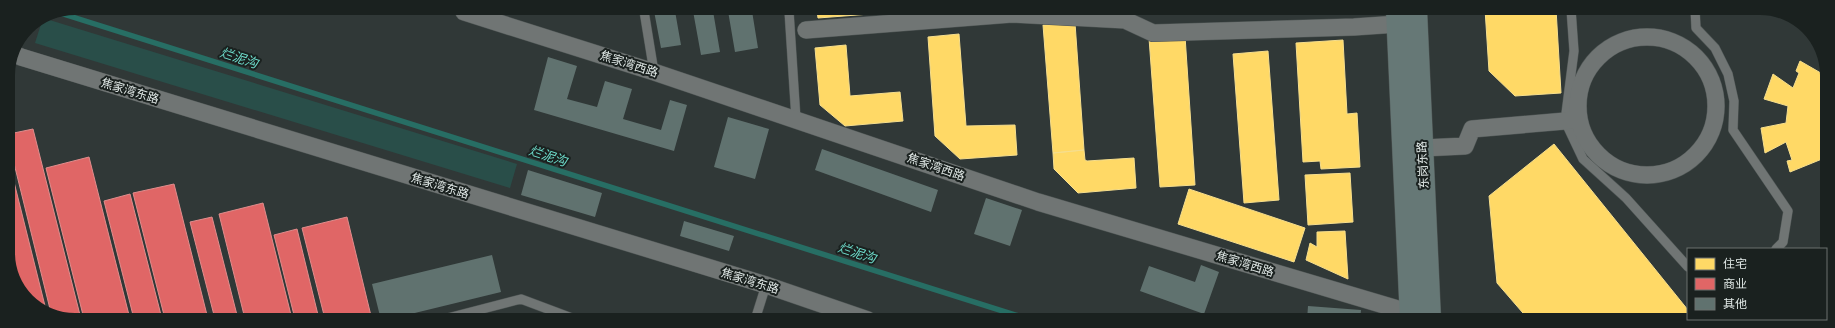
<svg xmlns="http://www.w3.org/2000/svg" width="1835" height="328" viewBox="0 0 1835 328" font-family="'DejaVu Sans','Noto Sans SC',sans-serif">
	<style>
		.green { fill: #294e49 }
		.homes { fill: #ffd966; stroke: #f6de8d }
		.shops { fill: #e06666; stroke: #e08d8d }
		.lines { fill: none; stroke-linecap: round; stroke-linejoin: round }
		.stream { stroke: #276e64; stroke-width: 5.5 }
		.building { fill: #60726f }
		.lane-casing { stroke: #4d5453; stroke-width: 10 }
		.street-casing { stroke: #4d5453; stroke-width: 18 }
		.primary-casing { stroke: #4d5453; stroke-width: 23 }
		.lane { stroke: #707574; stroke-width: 9 }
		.street { stroke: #707574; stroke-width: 17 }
		.primary { stroke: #667876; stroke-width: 22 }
		.labels { text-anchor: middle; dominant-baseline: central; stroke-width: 4; stroke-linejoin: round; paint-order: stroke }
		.street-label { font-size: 12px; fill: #e1e9e7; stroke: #1a211f }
		.water-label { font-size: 13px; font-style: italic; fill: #6fdfce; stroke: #1a211f }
	</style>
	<rect width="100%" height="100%" fill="#303837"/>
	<!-- green -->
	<path class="green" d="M43,18L517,164L510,188L35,43Z"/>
	<!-- homes -->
	<path class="homes" d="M1485,9H1556L1561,93L1515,96L1489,71Z
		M817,11H896V12L818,18Z
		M1075,23L1084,150L1053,153L1043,25Z
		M959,34L966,126L1015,125L1017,155L960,159L935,136L928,37Z
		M1185,36L1195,185L1160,187L1149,38Z
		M1343,40L1347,114L1357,113L1360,167L1321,169L1320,161L1303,162L1296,43Z
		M846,45L850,96L900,92L903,121L845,126L820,105L815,48Z
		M1268,51L1279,200L1244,203L1233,54Z
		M1800,61L1826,76V170L1822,159L1790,172L1787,161L1792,160L1786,142L1765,153L1761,128L1786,123L1788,106L1764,99L1773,74L1793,88L1799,73L1796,71Z
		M1554,144L1688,310V319L1696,320H1529L1497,283L1489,196Z
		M1084,150L1085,160L1087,161L1134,158L1136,188L1078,193L1054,169L1053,153Z
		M1350,173L1353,222L1308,225L1305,175Z
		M1189,189L1305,228L1294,262L1178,224Z
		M1345,231L1348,279L1306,260L1310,243L1317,247V232Z"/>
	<!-- shops -->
	<path class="shops" d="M33,129L81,319H66L51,313L9,143V134Z
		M89,157L130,319H84L46,168Z
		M9,162L46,310L31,303L10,270Z
		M174,184L208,319H165L133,193Z
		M130,194L162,319H134L104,201Z
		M263,203L292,319H245L219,214Z
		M212,217L238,319H215L190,222Z
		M347,217L372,320L325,319L302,228Z
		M297,229L319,319H295L274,235Z"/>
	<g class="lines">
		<!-- stream -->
		<path class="stream" d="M60,13L1031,320"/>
	</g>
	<!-- building -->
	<path class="building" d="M654,11H675L681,45L661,48Z
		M693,11H713L720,52L701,55Z
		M728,11H752L758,48L735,52Z
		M548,57L577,66L567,99L597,107L605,81L632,89L623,119L661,130L670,100L687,105L674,151L534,110Z
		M728,117L769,129L755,179L714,167Z
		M822,149L938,190L931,212L815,170Z
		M528,170L602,193L595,217L521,195Z
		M986,198L1022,210L1010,246L974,234Z
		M684,221L734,236L729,251L680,236Z
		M492,255L501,292L386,320H381L372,284Z
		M1201,265L1219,272L1204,314L1140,291L1149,266L1195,282Z
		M1308,306L1361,310L1360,320H1307Z"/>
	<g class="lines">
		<!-- lane casing -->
		<g class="lane-casing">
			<path id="lane" d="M1571,9L1574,51L1565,121L1583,159L1626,198L1688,267
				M1695,9L1696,28L1715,48L1728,74L1734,101L1733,130L1788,211L1783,242L1776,249
				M644,11L654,72
				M789,11L796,119
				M1733,319L1734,320
				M440,320L521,299L577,320
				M755,320L766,285"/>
		</g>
		<!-- street casing -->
		<g class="street-casing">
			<path id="street" d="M464,12L654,72L1038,202L1411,313
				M806,30L1012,14L1125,20L1153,33L1354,27L1398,24
				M1578 106a69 69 0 1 1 138 0a69 69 0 1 1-138 0Z
				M12,53L21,57L766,285L868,320
				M1423,148L1465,146L1472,129L1565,121L1579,118"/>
		</g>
		<!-- primary casing -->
		<g class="primary-casing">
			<path id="primary" d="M1397,10L1411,320
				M1416,10L1430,320"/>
		</g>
		<!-- lane -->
		<use href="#lane" class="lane"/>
		<!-- street -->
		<use href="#street" class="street"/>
		<!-- primary -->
		<use href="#primary" class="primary"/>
	</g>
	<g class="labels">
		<!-- street labels -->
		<g class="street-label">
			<text transform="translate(629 64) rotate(18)">焦家湾西路</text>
			<text transform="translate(130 91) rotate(17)">焦家湾东路</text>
			<text transform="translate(1423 165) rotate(-93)">东岗东路</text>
			<text transform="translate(936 167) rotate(19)">焦家湾西路</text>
			<text transform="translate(440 186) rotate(17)">焦家湾东路</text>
			<text transform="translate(1245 264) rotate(17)">焦家湾西路</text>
			<text transform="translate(750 281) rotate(17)">焦家湾东路</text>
		</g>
		<!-- water labels -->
		<g class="water-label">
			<text transform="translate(239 58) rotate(18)">烂泥沟</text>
			<text transform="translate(548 156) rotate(18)">烂泥沟</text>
			<text transform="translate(857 253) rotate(18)">烂泥沟</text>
		</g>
	</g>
	<!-- crop -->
	<path d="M0 0H1835V328H0ZM75 15H1760A60 60 0 0 1 1820 75V253A60 60 0 0 1 1760 313H75A60 60 0 0 1 15 253V75A60 60 0 0 1 75 15Z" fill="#1a211f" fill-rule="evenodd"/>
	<!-- legend -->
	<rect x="1687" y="248" width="140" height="72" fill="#1a211f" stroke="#6a716f"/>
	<rect x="1695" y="258" width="20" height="12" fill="#ffd966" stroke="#6a716f"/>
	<text x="1723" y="268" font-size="12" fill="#e1e9e7">住宅</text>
	<rect x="1695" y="278" width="20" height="12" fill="#e06666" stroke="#6a716f"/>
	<text x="1723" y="288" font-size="12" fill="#e1e9e7">商业</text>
	<rect x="1695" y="298" width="20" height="12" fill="#60726f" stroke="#6a716f"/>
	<text x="1723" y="308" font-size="12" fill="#e1e9e7">其他</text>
</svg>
